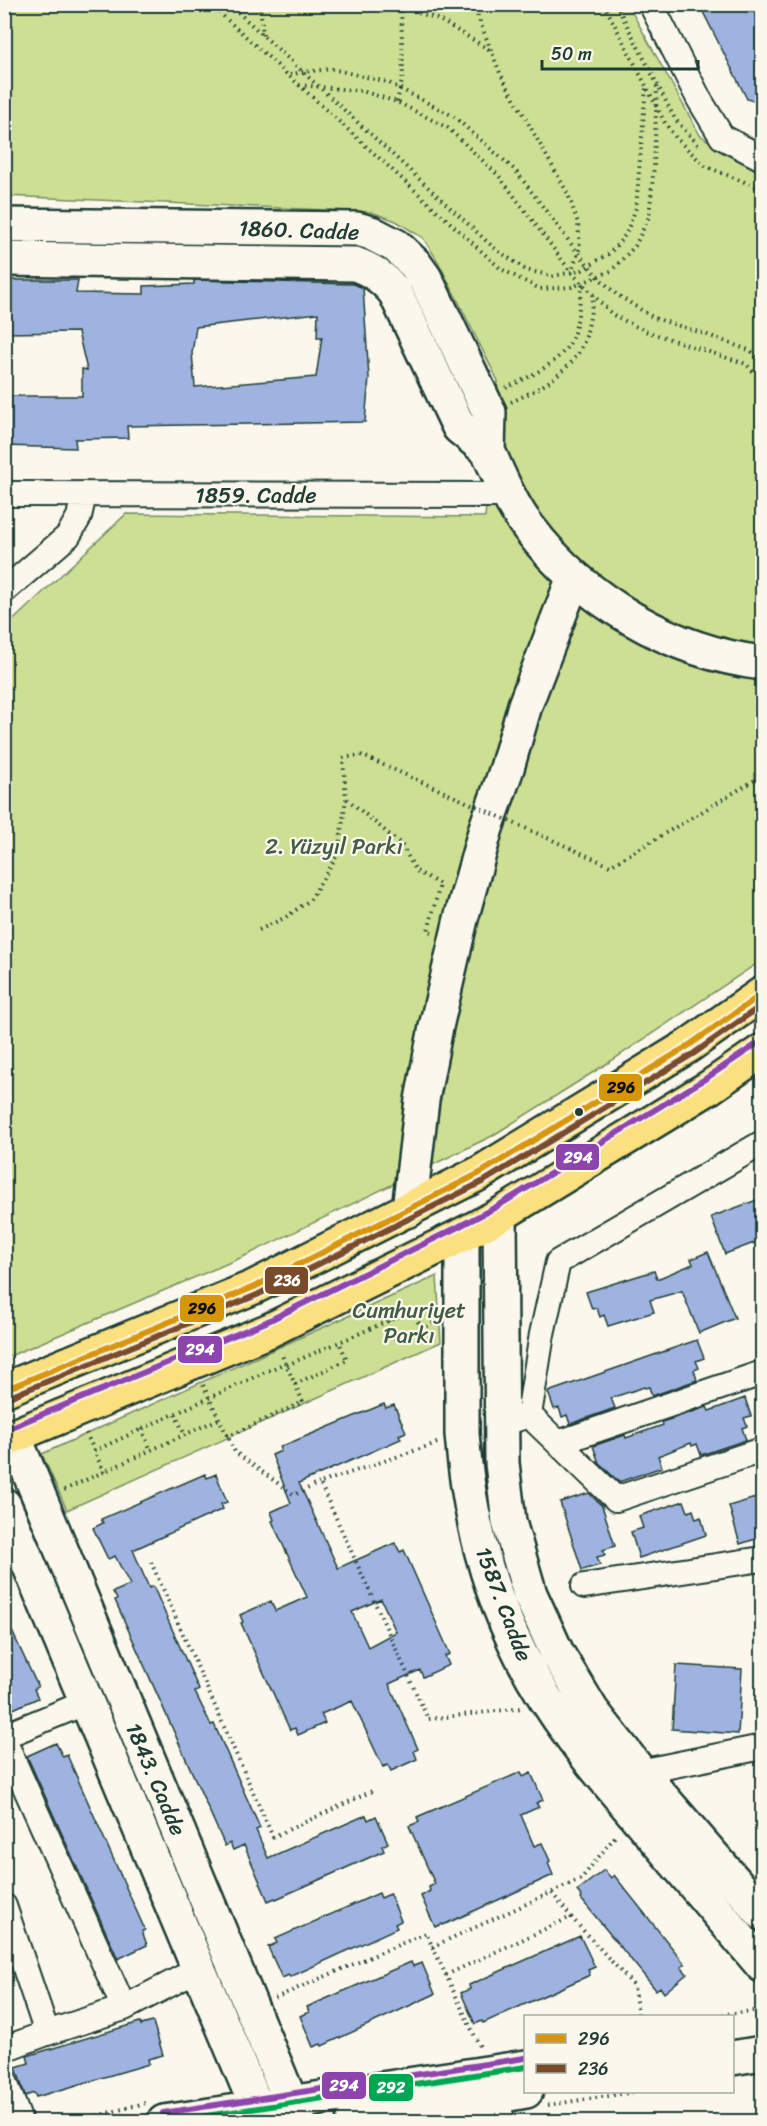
<svg xmlns="http://www.w3.org/2000/svg" width="767" height="2126" viewBox="0 0 767 2126" font-family="Sriracha,sans-serif">
	<style>
		.green { fill: #cddf93; stroke: #768e64; stroke-width: 1.5 }
		.building { fill: #9fb3e1; stroke: #1f3d34; stroke-width: 1.5; fill-rule: evenodd }
		.lines { fill: none; stroke-linecap: round; stroke-linejoin: round }
		.street-casing { stroke: #1f3d34; stroke-width: 28 }
		.secondary-casing { stroke: #1f3d34; stroke-width: 38 }
		.primary-casing { stroke: #1f3d34; stroke-width: 38 }
		.path { stroke: #1f3d34; stroke-width: 4; stroke-dasharray: 1.5 4.5; stroke-linecap: butt }
		.street { stroke: #fbf7ec; stroke-width: 24 }
		.secondary { stroke: #fbf7ec; stroke-width: 33 }
		.primary { stroke: #fbe080; stroke-width: 33 }
		.path-bridge { stroke: #1f3d34; stroke-width: 4; stroke-dasharray: 1.5 4.5; stroke-linecap: butt }
		.bus-1-casing { stroke: #fbf7ec; stroke-width: 10 }
		.bus-2-casing { stroke: #fbf7ec; stroke-width: 10 }
		.bus-3-casing { stroke: #fbf7ec; stroke-width: 10 }
		.bus-4-casing { stroke: #fbf7ec; stroke-width: 10 }
		.bus-1 { stroke: #d79608; stroke-width: 6 }
		.bus-2 { stroke: #7a4b2a; stroke-width: 6 }
		.bus-3 { stroke: #8e44ad; stroke-width: 6 }
		.bus-4 { stroke: #00a651; stroke-width: 6 }
		.bus-dot { fill: #1f3d34; stroke: #fbf7ec; stroke-width: 2 }
		.labels { text-anchor: middle; dominant-baseline: central; stroke-width: 4.5; stroke-linejoin: round; paint-order: stroke }
		.street-label { font-size: 22px; fill: #1f3d34; stroke: #fbf7ec }
		.park-label { font-size: 22px; fill: #425d47; stroke: #fbf7ec }
		.line-badge { stroke: #fbf7ec; stroke-width: 2 }
		.badge-label { font-size: 16px; text-anchor: middle; font-weight: bold; fill: #fff }
		.pale-badge-label { font-size: 16px; text-anchor: middle; font-weight: bold; fill: #111 }
	</style>
	<rect width="100%" height="100%" fill="#fbf7ec"/>
	<filter id="ink" filterUnits="userSpaceOnUse"><feTurbulence type="fractalNoise" baseFrequency=".0167" numOctaves="2"/><feDisplacementMap in="SourceGraphic" scale="12" xChannelSelector="R" yChannelSelector="G"/><feConvolveMatrix kernelMatrix="1 2 1 2 8 2 1 2 1" color-interpolation-filters="sRGB"/></filter>
	<g filter="url(#ink)">
		<!-- green -->
		<path class="green" d="M5,4L628,5L700,135L732,157L762,171V960L611,1061L492,1136L245,1256L5,1358V628L126,514L485,517L498,381L438,261L423,238L396,221L371,212L5,196Z
			M437,1276L441,1342L67,1510L42,1454Z"/>
		<!-- building -->
		<path class="building" d="M699,4H762V104L747,99Z
			M4,280H78L76,293L144,294V286L194,284V280L354,284L363,288L369,378L365,422L127,426L128,438L75,439L76,448L4,446V396H82V369L87,370L78,332L4,333ZM318,313L317,337H322L316,377L195,387L192,353L196,327Z
			M762,1198V1240L725,1254L711,1217Z
			M708,1252L735,1318L699,1333L682,1291L650,1300L654,1312L608,1326L604,1315L600,1317L597,1308L592,1309L586,1292L654,1271L657,1279L693,1264L691,1259Z
			M697,1340L704,1358L696,1361L699,1368L694,1370L697,1380L652,1396L649,1387L645,1388L644,1387L611,1398L615,1408L570,1424L567,1415L562,1417L559,1408L554,1409L548,1392Z
			M745,1398L751,1416L744,1418L747,1426L742,1428L746,1440L701,1455L697,1444L692,1446L691,1443L658,1456L662,1467L619,1482L599,1463L593,1446L625,1435L626,1438L663,1425L662,1422L707,1407L709,1411Z
			M384,1404L386,1408L394,1405L406,1432L399,1435L401,1439L299,1483L338,1568L395,1543L400,1552L404,1550L450,1654L445,1656L449,1665L423,1677L420,1670L389,1684L418,1749L414,1751L417,1759L391,1771L388,1765L383,1767L352,1701L321,1714L325,1723L298,1735L295,1728L290,1730L241,1623L243,1622L240,1615L271,1601L275,1611L307,1597L272,1521L274,1520L271,1512L291,1503L272,1455L281,1451L280,1447ZM381,1599L396,1632L368,1647L352,1612Z
			M205,1474L207,1478L216,1474L227,1502L221,1504L223,1509L133,1550L149,1588L153,1586L199,1690L195,1692L211,1725L214,1724L260,1828L256,1830L268,1858L366,1815L368,1820L376,1816L388,1843L382,1846L384,1851L276,1899L275,1898L268,1901L244,1845L233,1850L230,1843L225,1846L115,1600L117,1599L113,1592L130,1585L115,1556L108,1559L93,1528L103,1523L101,1519Z
			M589,1493L602,1506L615,1546L603,1550L605,1555L597,1557L600,1565L582,1570L560,1502Z
			M762,1496V1537L740,1544L729,1506Z
			M684,1501L688,1512L693,1510L696,1519L701,1517L706,1535L639,1558L631,1532L643,1528L639,1516Z
			M4,1614L38,1687L34,1689L38,1698L11,1710L4,1697Z
			M676,1665L742,1669L738,1734L672,1729Z
			M56,1743L63,1757L67,1755L145,1930L142,1931L147,1945L118,1959L27,1756Z
			M521,1772L523,1777L531,1773L543,1800L536,1803L539,1807L521,1815L534,1846L542,1843L550,1861L548,1863L553,1875L443,1925L442,1924L435,1927L421,1896L430,1891L429,1887L435,1884L409,1826L419,1822L417,1817Z
			M604,1870L611,1878L614,1875L685,1964L681,1967L687,1974L664,1993L660,1987L656,1990L581,1899L582,1897L577,1891Z
			M379,1893L381,1898L390,1894L401,1921L395,1924L397,1928L290,1977L289,1975L282,1978L268,1947L277,1943L275,1939Z
			M580,1936L595,1967L588,1970L590,1975L483,2023L482,2021L475,2024L461,1993L470,1989L469,1985Z
			M411,1962L413,1966L422,1963L435,1994L322,2046L321,2044L313,2047L300,2016L309,2012L307,2007Z
			M140,2022L141,2025L153,2022L163,2055L148,2059L149,2064L36,2097L34,2093L25,2096L16,2067L29,2063L27,2056Z"/>
		<g class="lines">
			<!-- street casing -->
			<g class="street-casing">
				<path id="street" d="M651,4L699,99L722,137L762,158
					M4,494L508,495
					M4,591L68,536L79,517L84,494
					M529,1415L616,1499L762,1450
					M501,1424L529,1415L542,1334L558,1262L762,1143
					M558,1443L762,1373
					M584,1586L762,1559
					M4,1736L87,1702
					M4,1740L124,2008
					M640,1772L762,1747
					M4,1906L47,2033L124,2008L199,1969
					M4,2049L47,2033
					M4,2079L20,2122
					M495,2097L503,2122"/>
			</g>
			<!-- secondary casing -->
			<g class="secondary-casing">
				<path id="secondary" d="M4,225L357,229L371,233L396,246L415,264L425,278L489,412L488,451L459,427L395,292C383,278 372,270 355,264L4,259
					M488,451C500,477 511,505 529,528C584,601 672,652 762,663
					M409,1210L422,1100L436,1027L461,919L486,828L507,768L525,705L574,577
					M500,1215L502,1463L509,1522L530,1594L557,1653L592,1711L640,1772L762,1913
					M462,1235V1434C468,1511 487,1589 522,1657C553,1719 598,1771 642,1823C682,1870 722,1918 762,1965
					M14,1436L299,2122
					M4,1505L263,2122
					M732,2058L762,2053
					M164,2122L526,2067
					M353,2122L526,2091"/>
			</g>
			<!-- primary casing -->
			<g class="primary-casing">
				<path id="primary" d="M4,1390L254,1287L480,1173L688,1046L762,994
					M4,1440L270,1330L462,1235L500,1215L710,1087L762,1051"/>
			</g>
			<!-- path -->
			<path class="path" d="M210,4L501,269L540,289L572,287L611,271L635,246L649,217L654,166L657,84
				M229,4L493,247L526,270L553,276L582,270L610,253L626,234L636,208L646,87
				M260,4L263,36
				M384,4L402,7L438,19L490,50
				M473,4L500,73L568,194L578,223L580,247L572,271
				M604,4L665,123L676,138L705,166L762,189
				M616,4L675,119L700,147
				M290,75L302,72L332,69L387,82L453,116L515,170L578,253L597,276L616,294L654,318L705,334L751,351L762,362
				M299,85L362,91L397,102L448,128L499,176L571,272L613,315L645,331L746,364L762,381
				M397,102L403,76L401,4
				M506,388C527,378 563,362 572,338C579,322 579,301 582,284
				M511,402C542,388 579,368 587,332C590,320 591,307 594,295
				M347,799L402,845L416,871L440,884L428,931L432,932
				M570,848L610,866L762,776
				M259,930L286,917L310,900L338,854L346,799L343,758L361,755
				M388,1321L396,1340L437,1321
				M287,1365L413,1310L421,1329
				M295,1384L347,1360L339,1342
				M203,1385L235,1452L294,1495L319,1483
				M175,1414L185,1435
				M141,1429L151,1450
				M86,1433L104,1472
				M227,1437L303,1402L281,1353
				M437,1443L320,1483L428,1719L522,1708
				M94,1451L285,1363
				M64,1490L219,1419
				M151,1562L273,1837L372,1791
				M552,1893L571,1917
				M432,1947L581,1879L617,1834
				M446,1975L571,1917L634,1986L638,2016
				M275,1998L426,1933L480,2047
				M710,2016L762,2010
				M548,2105L635,2092
				M74,2122L145,2103"/>
			<!-- street -->
			<use href="#street" class="street"/>
			<!-- secondary -->
			<use href="#secondary" class="secondary"/>
			<!-- primary -->
			<use href="#primary" class="primary"/>
			<!-- path-bridge -->
			<path class="path-bridge" d="M361,755L570,848"/>
			<!-- bus-1 casing -->
			<g class="bus-1-casing">
				<path id="bus-1" d="M4,1390L254,1287L480,1173L688,1046L762,994"/>
			</g>
			<!-- bus-2 casing -->
			<g class="bus-2-casing">
				<path id="bus-2" d="M7,1398L257,1295L484,1181L693,1054L762,1005"/>
			</g>
			<!-- bus-3 casing -->
			<g class="bus-3-casing">
				<path id="bus-3" d="M4,1430L266,1322L458,1227L496,1207L705,1079L757,1044
					M163,2113L525,2058"/>
			</g>
			<!-- bus-4 casing -->
			<g class="bus-4-casing">
				<path id="bus-4" d="M167,2122L526,2067"/>
			</g>
			<!-- bus-1 -->
			<use href="#bus-1" class="bus-1"/>
			<!-- bus-2 -->
			<use href="#bus-2" class="bus-2"/>
			<!-- bus-3 -->
			<use href="#bus-3" class="bus-3"/>
			<!-- bus-4 -->
			<use href="#bus-4" class="bus-4"/>
		</g>
	</g>
	<!-- markers -->
	<circle class="bus-dot" cx="579" cy="1112" r="5"/>
	<g class="labels">
		<!-- street labels -->
		<g class="street-label">
			<text transform="translate(299 230) rotate(2)">1860. Cadde</text>
			<text x="256" y="495">1859. Cadde</text>
			<text transform="translate(504 1604) rotate(69)">1587. Cadde</text>
			<text transform="translate(156 1779) rotate(67)">1843. Cadde</text>
		</g>
		<!-- park labels -->
		<g class="park-label">
			<text x="334" y="846">2. Yüzyıl Parkı</text>
			<text x="409" y="1310">Cumhuriyet<tspan x="409" dy="25">Parkı</tspan></text>
		</g>
	</g>
	<g class="line-badge">
		<rect x="598" y="1073" width="45" height="29" rx="6" fill="#d79608"/>
		<rect x="555" y="1143" width="45" height="28" rx="6" fill="#8e44ad"/>
		<rect x="264" y="1266" width="45" height="29" rx="6" fill="#7a4b2a"/>
		<rect x="179" y="1294" width="46" height="29" rx="6" fill="#d79608"/>
		<rect x="177" y="1335" width="46" height="29" rx="6" fill="#8e44ad"/>
		<rect x="321" y="2071" width="46" height="29" rx="6" fill="#8e44ad"/>
		<rect x="368" y="2073" width="46" height="29" rx="6" fill="#00a651"/>
	</g>
	<g class="badge-label">
		<text x="578" y="1163">294</text>
		<text x="287" y="1286">236</text>
		<text x="200" y="1355">294</text>
		<text x="344" y="2091">294</text>
		<text x="391" y="2093">292</text>
	</g>
	<g class="pale-badge-label">
		<text x="621" y="1093">296</text>
		<text x="202" y="1314">296</text>
	</g>
	<!-- margin -->
	<rect width="767" height="2126" fill="none" stroke="#fbf7ec" stroke-width="24"/>
	<rect x="12" y="12" width="743" height="2102" fill="none" stroke="#1f3d34" stroke-width="2" filter="url(#ink)"/>
	<!-- legend -->
	<rect x="524" y="2015" width="210" height="78" fill="#fbf7ec" stroke="#a3ada2" stroke-width="1.5"/>
	<rect x="536" y="2034" width="30" height="9" fill="#d79608" stroke="#a3ada2" stroke-width="1.5"/>
	<text x="578" y="2045" font-size="18" fill="#1f3d34">296</text>
	<rect x="536" y="2064" width="30" height="9" fill="#7a4b2a" stroke="#a3ada2" stroke-width="1.5"/>
	<text x="578" y="2075" font-size="18" fill="#1f3d34">236</text>
	<!-- scale -->
	<path d="M542 60v9h156v-9" fill="none" stroke="#1f3d34" stroke-width="3"/>
	<text x="551" y="60" font-size="18" fill="#1f3d34" stroke="#fbf7ec" stroke-width="4.5" paint-order="stroke">50 m</text>
</svg>
